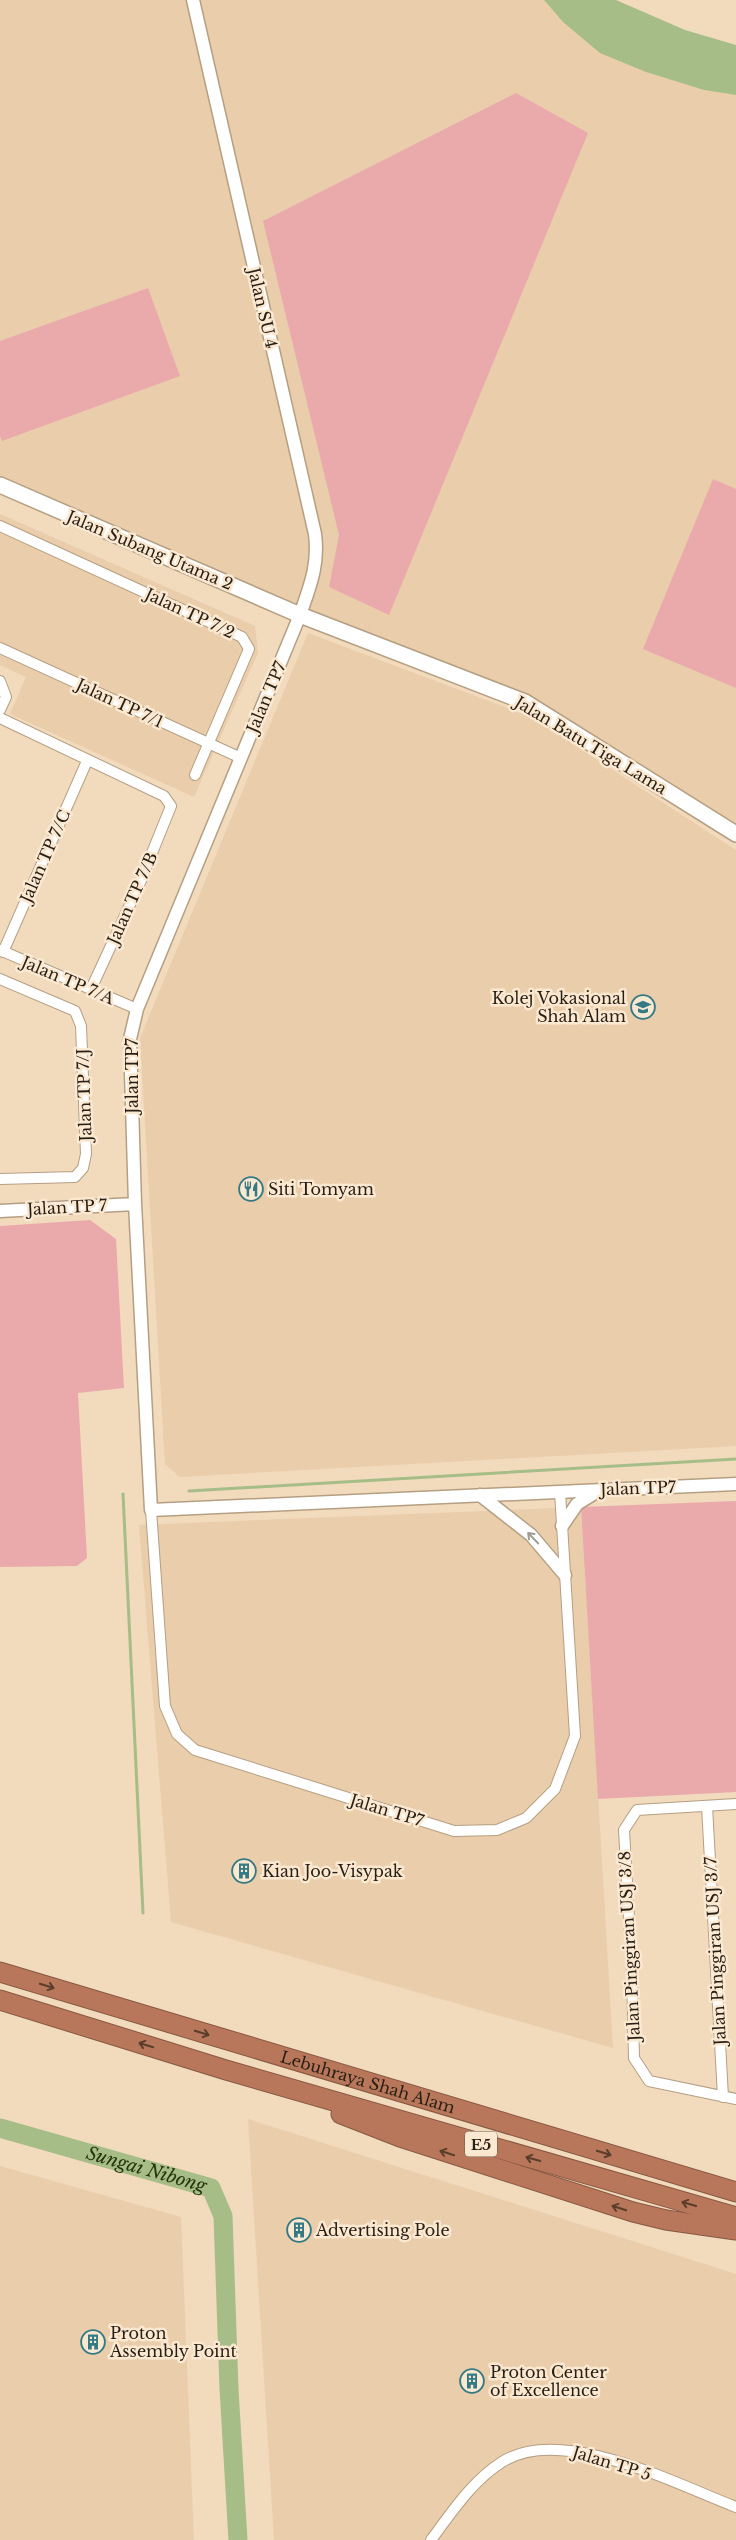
<svg xmlns="http://www.w3.org/2000/svg" width="736" height="2540" viewBox="0 0 736 2540" font-family="'Libre Baskerville',serif">
	<style>
		.built { fill: #eacdaa }
		.green { fill: #eaaaab }
		.water { fill: #a6bd87 }
		.lines { fill: none; stroke-linecap: round; stroke-linejoin: round }
		.stream { stroke: #a6bd87; stroke-width: 3 }
		.river { stroke: #a6bd87; stroke-width: 19 }
		.minor-casing { stroke: #b59f83; stroke-width: 12 }
		.tertiary-casing { stroke: #b59f83; stroke-width: 15 }
		.secondary-casing { stroke: #b59f83; stroke-width: 18 }
		.motorway-casing { stroke: #865842; stroke-width: 21 }
		.minor { stroke: #fff; stroke-width: 10 }
		.tertiary { stroke: #fff; stroke-width: 12 }
		.secondary { stroke: #fff; stroke-width: 15 }
		.motorway { stroke: #b8775a; stroke-width: 19 }
		.oneway { stroke: #9e9a95 }
		.oneway2 { stroke: #5a3e2c }
		.labels { text-anchor: middle; dominant-baseline: central; stroke-width: 5; stroke-linejoin: round; paint-order: stroke }
		.shield { fill: #fbe8d1; stroke: #675b4d; stroke-width: 1 }
		.shield-label { font-size: 15px; font-weight: bold; fill: #281f14 }
		.street-label { font-size: 16px; fill: #281f14; stroke: #fbe8d1 }
		.poi-label { font-size: 16px; fill: #281f14; stroke: #fbe8d1; text-anchor: start }
		.water-label { font-size: 18px; font-style: italic; fill: #26340c; stroke: #fbe8d1 }
	</style>
	<rect width="100%" height="100%" fill="#f2dabd"/>
	<!-- built -->
	<path class="built" d="M0,0H544L563,22L646,72L704,90L736,95V832L563,716L530,700L0,485Z
		M0,514L255,626L258,653L194,797L10,714L26,677L0,665Z
		M308,633L531,717L736,850V1446L180,1477L165,1464L140,1038Z
		M581,1507L613,2048L171,1922L139,1525Z
		M248,2119L736,2274V2540H274Z
		M0,2166L181,2217L194,2540H0Z"/>
	<!-- green -->
	<path class="green" d="M516,93L588,133L389,615L329,587L339,535L263,221Z
		M148,288L180,376L2,441L0,436V341Z
		M713,479L736,489V688L643,649Z
		M90,1220L116,1239L124,1388L78,1393L87,1558L77,1566L0,1567V1226Z
		M736,1501V1792L598,1799L581,1507Z"/>
	<!-- water -->
	<path class="water" d="M544,0H616L685,30L736,45V95L704,90L646,72L600,53L563,22Z"/>
	<g class="lines">
		<!-- stream -->
		<path class="stream" d="M189,1491L736,1459
			M123,1494L143,1913"/>
		<!-- river -->
		<path class="river" id="s1" d="M0,2128L211,2188L223,2216L229,2389L238,2540"/>
		<!-- minor casing -->
		<g class="minor-casing">
			<path id="minor" d="M0,526L242,637L249,649L195,775
				M0,648L241,758
				M0,681L6,697L0,710
				M0,718L164,796L171,806L139,885L91,989
				M0,950L137,1009
				M3,952L87,761
				M0,979L75,1011L81,1026L86,1154L83,1168L75,1177L0,1179
				M151,1510L165,1706L177,1734L195,1750L454,1831L497,1830L526,1818L555,1789L575,1736L560,1492
				M736,1804L637,1810L624,1830L632,1973L634,2058L649,2081L736,2099
				M707,1806L723,2097
				M431,2540C452,2512 472,2481 502,2462C561,2424 676,2484 736,2507"/>
		</g>
		<!-- tertiary casing -->
		<g class="tertiary-casing">
			<path id="tertiary" d="M193,0L315,534C319,565 310,586 300,615L137,1009L130,1039L135,1204L151,1510L736,1484
				M0,1211L135,1204
				M480,1495L531,1535L565,1575
				M562,1526L577,1504L598,1491"/>
		</g>
		<!-- secondary casing -->
		<g class="secondary-casing">
			<path id="secondary" d="M0,485L300,615L525,702L736,834"/>
		</g>
		<!-- motorway casing -->
		<g class="motorway-casing">
			<g id="motorway">
				<path id="s2" d="M0,1972L736,2192"/>
				<path d="M0,2000L226,2070L736,2217"/>
				<path d="M341,2114L400,2137L633,2212L666,2220L736,2230"/>
			</g>
		</g>
		<!-- minor -->
		<use href="#minor" class="minor"/>
		<!-- tertiary -->
		<use href="#tertiary" class="tertiary"/>
		<!-- secondary -->
		<use href="#secondary" class="secondary"/>
		<!-- motorway -->
		<use href="#motorway" class="motorway"/>
	</g>
	<!-- one-way arrows -->
	<defs><path id="oneway-shaft" d="M-6 0H5M1.5-3L5.5 0L1.5 3" fill="none" stroke-width="1.6" stroke-linecap="round" stroke-linejoin="round" transform="scale(1.25)"/></defs>
	<use class="oneway" href="#oneway-shaft" transform="translate(533 1538) rotate(-134)"/>
	<g class="oneway2">
		<use href="#oneway-shaft" transform="translate(47 1986) rotate(17)"/>
		<use href="#oneway-shaft" transform="translate(202 2033) rotate(17)"/>
		<use href="#oneway-shaft" transform="translate(146 2045) rotate(-163)"/>
		<use href="#oneway-shaft" transform="translate(447 2153) rotate(-162)"/>
		<use href="#oneway-shaft" transform="translate(604 2153) rotate(17)"/>
		<use href="#oneway-shaft" transform="translate(533 2159) rotate(-164)"/>
		<use href="#oneway-shaft" transform="translate(689 2204) rotate(-164)"/>
		<use href="#oneway-shaft" transform="translate(619 2208) rotate(-162)"/>
	</g>
	<!-- icons -->
	<defs>
		<g id="school-ring" transform="scale(1.25)"><circle r="9.5" fill="#fbe8d1" stroke="#347a85" stroke-width="1.5"/><path d="M0-5L7-2L0 1L-7-2ZM-4 1L0 2.5L4 1V4Q0 6-4 4Z" fill="#347a85"/></g>
		<g id="restaurant-ring" transform="scale(1.25)"><circle r="9.5" fill="#fbe8d1" stroke="#347a85" stroke-width="1.5"/><path d="M-5-6h1v4h1v-4h1v4h1v-4h1v5L-1.5 .5V6h-2V.5L-5-1ZM5-6V6H3V1.5H1.5Q1.5-4 5-6Z" fill="#347a85"/></g>
		<g id="building-ring" transform="scale(1.25)"><circle r="9.5" fill="#fbe8d1" stroke="#347a85" stroke-width="1.5"/><path d="M-4-6H4V6H1V3H-1V6H-4ZM-2.5-4.3h1.7v1.8h-1.7ZM.8-4.3h1.7v1.8H.8ZM-2.5-1h1.7V.8h-1.7ZM.8-1h1.7V.8H.8Z" fill="#347a85"/></g>
	</defs>
	<g fill-rule="evenodd">
		<use href="#school-ring" x="643" y="1007"/>
		<use href="#restaurant-ring" x="251" y="1189"/>
		<use href="#building-ring" x="244" y="1871"/>
		<use href="#building-ring" x="299" y="2230"/>
		<use href="#building-ring" x="93" y="2342"/>
		<use href="#building-ring" x="472" y="2381"/>
	</g>
	<g class="labels">
		<!-- shield labels -->
		<rect class="shield" x="465" y="2131.5" width="32" height="25" rx="4"/>
		<g class="shield-label">
			<text x="481" y="2144">E5</text>
		</g>
		<!-- street labels -->
		<g class="street-label">
			<text transform="translate(263 308) rotate(77)">Jalan SU 4</text>
			<text transform="translate(150 550) rotate(23)">Jalan Subang Utama 2</text>
			<text transform="translate(190 613) rotate(25)">Jalan TP 7/2</text>
			<text transform="translate(266 697) rotate(-67)">Jalan TP7</text>
			<text transform="translate(120 703) rotate(25)">Jalan TP 7/1</text>
			<text transform="translate(591 745) rotate(31)">Jalan Batu Tiga Lama</text>
			<text transform="translate(45 856) rotate(-66)">Jalan TP 7/C</text>
			<text transform="translate(132 898) rotate(-66)">Jalan TP 7/B</text>
			<text transform="translate(68 980) rotate(23)">Jalan TP 7/A</text>
			<text transform="translate(132 1076) rotate(-90)">Jalan TP7</text>
			<text transform="translate(84 1095) rotate(-92)">Jalan TP 7/J</text>
			<text transform="translate(67 1207) rotate(-3)">Jalan TP 7</text>
			<text transform="translate(638 1488) rotate(-2)">Jalan TP7</text>
			<text transform="translate(387 1810) rotate(17)">Jalan TP7</text>
			<text transform="translate(629 1946) rotate(-93)">Jalan Pinggiran USJ 3/8</text>
			<text transform="translate(715 1951) rotate(-93)">Jalan Pinggiran USJ 3/7</text>
			<text stroke="none"><textPath href="#s2" startOffset="384">Lebuhraya Shah Alam</textPath></text>
			<text transform="translate(612 2463) rotate(17)">Jalan TP 5</text>
		</g>
		<!-- poi labels -->
		<g class="poi-label">
			<text x="626" y="998" text-anchor="end">Kolej Vokasional<tspan x="626" dy="18">Shah Alam</tspan></text>
			<text x="268" y="1189">Siti Tomyam</text>
			<text x="262" y="1871">Kian Joo-Visypak</text>
			<text x="316" y="2230">Advertising Pole</text>
			<text x="110" y="2333">Proton<tspan x="110" dy="18">Assembly Point</tspan></text>
			<text x="490" y="2372">Proton Center<tspan x="490" dy="18">of Excellence</tspan></text>
		</g>
		<!-- water labels -->
		<g class="water-label">
			<text stroke="none"><textPath href="#s1" startOffset="152">Sungai Nibong</textPath></text>
		</g>
	</g>
</svg>
